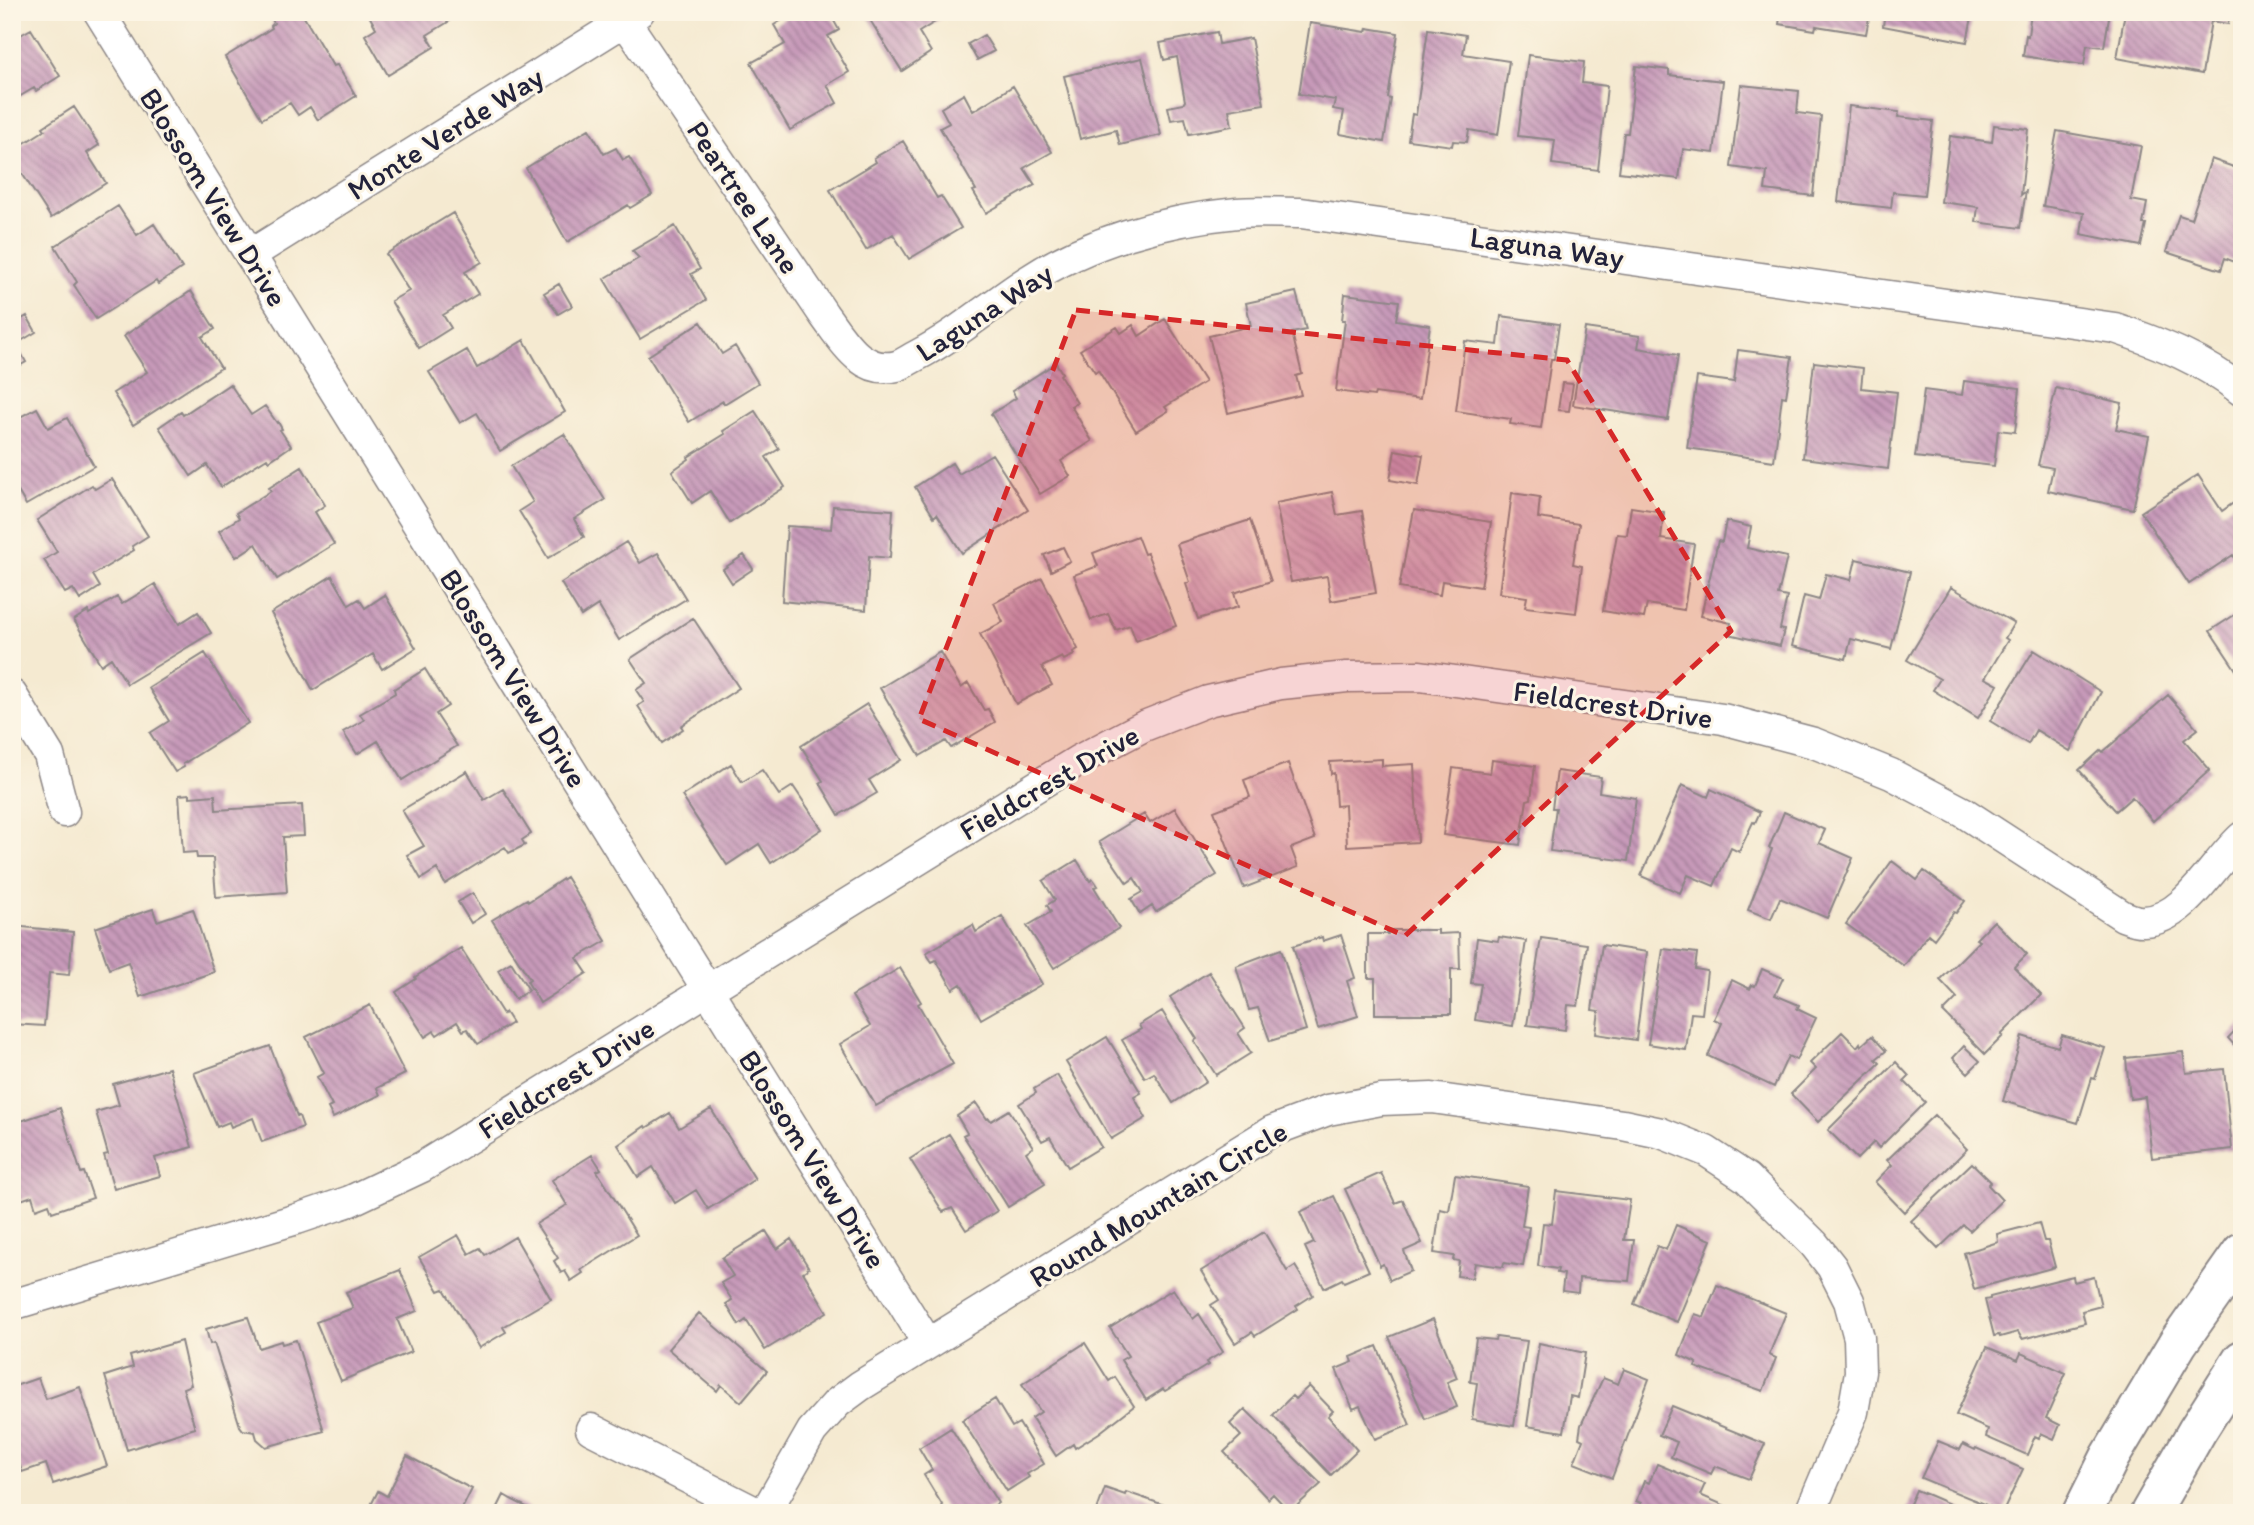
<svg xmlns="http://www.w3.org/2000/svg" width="2254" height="1525" viewBox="0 0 2254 1525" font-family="Itim,sans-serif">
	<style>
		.building { fill: url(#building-back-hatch) }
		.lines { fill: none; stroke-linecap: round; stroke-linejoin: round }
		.minor-casing { stroke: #8c8686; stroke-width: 33 }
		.secondary-casing { stroke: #8c8686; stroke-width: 42 }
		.minor { stroke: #fff; stroke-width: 30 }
		.secondary { stroke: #fff; stroke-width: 38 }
		.marked { fill: #d62828; fill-opacity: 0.2; stroke: #d62828; stroke-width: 5; stroke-dasharray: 14 9; stroke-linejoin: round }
		.labels { text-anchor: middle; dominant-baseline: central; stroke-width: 6; stroke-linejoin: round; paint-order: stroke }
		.street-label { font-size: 30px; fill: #22223b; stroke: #fcf5e5 }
	</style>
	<defs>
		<pattern id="building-back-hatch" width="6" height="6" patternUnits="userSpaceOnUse" patternTransform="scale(1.75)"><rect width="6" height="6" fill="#c79ab9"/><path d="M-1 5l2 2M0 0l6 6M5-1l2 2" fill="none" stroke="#a17d98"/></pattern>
	</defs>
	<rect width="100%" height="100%" fill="#fcf5e5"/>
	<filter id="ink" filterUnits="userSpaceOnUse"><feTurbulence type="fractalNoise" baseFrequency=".0143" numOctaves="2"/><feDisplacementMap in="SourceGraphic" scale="14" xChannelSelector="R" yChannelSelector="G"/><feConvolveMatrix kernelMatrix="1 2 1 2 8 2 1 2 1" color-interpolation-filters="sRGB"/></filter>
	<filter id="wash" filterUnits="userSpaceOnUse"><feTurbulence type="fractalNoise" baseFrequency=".00686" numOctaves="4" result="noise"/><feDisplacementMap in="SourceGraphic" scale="28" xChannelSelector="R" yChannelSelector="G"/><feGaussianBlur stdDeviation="1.57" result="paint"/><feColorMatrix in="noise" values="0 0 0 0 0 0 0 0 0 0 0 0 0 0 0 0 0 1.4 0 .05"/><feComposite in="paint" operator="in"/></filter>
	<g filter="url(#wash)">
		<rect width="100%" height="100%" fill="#f5ead1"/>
		<g id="blocks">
			<!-- building -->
			<path class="building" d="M268,12H301L333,66L337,65L356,96L318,120L310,107L298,115L290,103L262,119L225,57L272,28L271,26L274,23Z
				M367,12H456L458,16L427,35L434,47L388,75L365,35L376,28Z
				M795,12H829L839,30L828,36L849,72L827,85L837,103L790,130L751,63L785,44L774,25Z
				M865,12H951L919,32L931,52L902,71Z
				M1781,12H1870L1866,34L1816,26L1815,30L1779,24Z
				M1885,12H1973L1967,42L1883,26Z
				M2031,12H2110L2104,47L2087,45L2084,65L2023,56L2026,35L2028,36Z
				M2125,12H2230L2228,24L2211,21L2202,74L2117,58Z
				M1310,23L1366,32L1367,28L1398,33L1388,98L1391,99L1384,142L1340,134L1344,111L1333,109L1335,100L1299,94Z
				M31,29L60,76L36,91L34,88L12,101V40Z
				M1428,29L1466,35L1463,54L1509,61L1498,135L1469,130L1467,142L1453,141L1452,146L1408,140L1412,114L1416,115Z
				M1217,32L1219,44L1251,38L1264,104L1229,110L1232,126L1189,134L1185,118L1171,120L1168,107L1183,104L1185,101L1177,57L1164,60L1160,43Z
				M984,35L994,51L977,60L968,44Z
				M1528,55L1584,62L1582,83L1607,86L1598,170L1552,164L1555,140L1518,136Z
				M1142,58L1161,135L1120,145L1116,130L1080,139L1064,76Z
				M1636,66L1669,70V75L1723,81L1714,153L1683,149L1679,179L1619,172L1624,133H1628Z
				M1741,85L1799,91L1797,113L1821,116L1813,196L1765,190L1767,172L1731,167Z
				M1013,86L1052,152L1024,168L1035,185L986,213L973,191L976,190L940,128L949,123L941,108L964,94L973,111Z
				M1849,106L1899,112L1898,117L1933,121L1924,195L1893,192L1891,208L1838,202Z
				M74,107L99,145L87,153L106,183L51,218L12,158V151L45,130L43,127Z
				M1994,125L2028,129L2021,195L2026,191L2020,228L1976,222L1978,207L1941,202L1950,136L1992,142Z
				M589,129L604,154L616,148L623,160L629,157L652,195L630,208L628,205L567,242L526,168Z
				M2057,131L2141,146L2131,200L2147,203L2143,224H2146L2141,246L2081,234L2084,213L2043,206Z
				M903,141L937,198L941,196L961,228L909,259L893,234L866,250L830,190L876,162L874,158Z
				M2211,159L2242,170V248L2237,263L2225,258L2221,270L2166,252L2179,215L2191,219Z
				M118,206L137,235L154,224L182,268L158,284L156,281L96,319L74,285L77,282L55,246Z
				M453,213L482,262L465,272L478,294L443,315L451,328L419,348L391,301L409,291L386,254Z
				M675,226L700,269L691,274L706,300L640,339L604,279L639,258L632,251Z
				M559,284L572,306L558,314L544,293Z
				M191,291L215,329L202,337L221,368L133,425L113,393L147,372L124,336Z
				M1296,292L1306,330L1292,333L1302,374L1296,376L1301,395L1228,413L1209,336L1251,326L1246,303Z
				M1345,294L1399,301L1396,320L1430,325L1420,399L1375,393L1374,396L1336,391L1345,320H1342Z
				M27,316L36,332L16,344L26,362L12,370V325Z
				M1501,316L1559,324L1554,359H1551L1541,428L1510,424L1511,419L1456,411L1465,341L1498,345Z
				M1165,319L1205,382L1165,407L1168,411L1136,431L1098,370L1095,372L1080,350L1117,327L1121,333L1133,325L1139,336Z
				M701,322L722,354L735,346L758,383L724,404L723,401L689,422L648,356Z
				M1585,328L1640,336L1638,348L1678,355L1668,420L1573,405Z
				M524,340L565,412L500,451L477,413L460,423L429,372L467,350L477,368Z
				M1738,350L1792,357L1786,397L1782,396L1774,461L1687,448L1697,377L1734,382Z
				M1814,362L1863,368L1861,388L1897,392L1888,469L1803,458Z
				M1056,363L1062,373L1060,375L1077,403L1071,406L1092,441L1061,461L1070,476L1040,494L991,414L1016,398L1012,391Z
				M1964,381L2020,388L2015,432L1998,430L1994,466L1915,457L1924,390L1962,395Z
				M1562,383L1573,384L1569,411L1558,410Z
				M230,384L251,415L265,406L277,423L278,422L282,429L280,430L291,446L269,461L267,458L221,487L207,465L191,476L159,427L181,412L183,415Z
				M2056,388L2122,403L2116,429L2149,436L2133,509L2048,491L2053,468L2038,465Z
				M37,408L48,428L67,418L94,466L26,505L12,481V421Z
				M755,411L779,449L766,457L785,487L730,523L710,491L692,503L672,471L689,459L688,457L725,434L723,431Z
				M564,434L605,500L574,519L584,537L548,558L519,511L533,502L511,466Z
				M1395,450L1423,455L1418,485L1390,480Z
				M992,454L1028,510L962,553L937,514L934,517L915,487L952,463L959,474Z
				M302,467L325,505L315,512L334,544L277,579L256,544L236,557L219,531L239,518L236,513L271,491L269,488Z
				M2198,475L2222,511L2242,497V568L2233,555L2189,584L2141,512Z
				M112,479L148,536L132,546L134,550L93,575L100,587L80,600L73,589L65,593L44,560L57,552L37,520L92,485L95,489Z
				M1332,492L1337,515L1362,511L1376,593L1331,601L1327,576L1291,582L1276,503Z
				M1512,493L1540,497L1538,518L1579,524L1573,564L1582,566L1576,613L1525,607L1527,597L1499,593Z
				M833,506L893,510L890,558L869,556L866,610L782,601L787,526L831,529Z
				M1631,507L1664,512L1661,539L1694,544L1684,610L1647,604L1644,618L1603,611L1617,534L1627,535Z
				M1414,510L1491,522L1481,587L1442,581L1440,595L1399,588Z
				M1250,520L1271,581L1234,593L1238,607L1198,619L1186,584L1190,582L1177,544Z
				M1726,521L1751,527L1747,548L1787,557L1778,595L1787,597L1780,629L1784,630L1780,646L1729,634L1731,623L1701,616L1718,541L1722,542Z
				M1137,536L1144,554L1147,553L1176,626L1136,641L1130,625L1116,630L1108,614L1091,620L1074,575L1098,566L1093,553Z
				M626,542L640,563L658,553L686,599L619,640L598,605L581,616L561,583Z
				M1063,547L1070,561L1051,571L1044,555Z
				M744,555L753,569L732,583L723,569Z
				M1856,559L1910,572L1891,649L1851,639L1846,659L1792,646L1804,596L1819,600L1826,574L1851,580Z
				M332,576L349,605L359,599L365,608L385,595L416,648L382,669L373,654L313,690L271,613Z
				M1042,578L1078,649L1073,652L1074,655L1064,660L1062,657L1042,667L1052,685L1016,704L980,634L1003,622L994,603Z
				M155,584L179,624L198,612L211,633L127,684L111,658L101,665L74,620L88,611L89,614L117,597L122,604Z
				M1951,587L2014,623L2005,638L2008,640L1985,678L1998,685L1978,718L1933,690L1940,679L1907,660Z
				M2242,610V679L2210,631Z
				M693,618L739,688L681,726L683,729L662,743L638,706L644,702L636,690L646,683L630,659Z
				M2034,650L2101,692L2070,751L2036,730L2028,744L1990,721Z
				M940,652L961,688L968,683L984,710L988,709L995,722L951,748L946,741L920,756L880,688Z
				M205,653L248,723L183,764L184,767L175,772L150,733L169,721L149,688Z
				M425,669L448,706L436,714L457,746L402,780L378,741L357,754L343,732L364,720L360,714L395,693L394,689Z
				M2168,695L2198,729L2184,740L2210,770L2153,821L2132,797L2116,811L2079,770L2101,750L2103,752Z
				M867,704L901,760L869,780L877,793L839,815L820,783L823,781L801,746Z
				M1382,759V766L1414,764L1418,842L1347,846L1345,805L1336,806L1334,773L1331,774L1330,762Z
				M1492,760L1535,766L1531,799L1527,800L1520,845L1443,835L1453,768L1490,773Z
				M1288,763L1315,839L1291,848L1298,867L1244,888L1214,811L1250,797L1244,780Z
				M731,764L742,782L762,770L779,795L793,786L822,829L771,863L759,844L727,865L682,796Z
				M467,771L484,800L503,789L531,834L522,840L525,845L509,853L505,847L445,884L437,869L421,879L407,855L424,846L402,810Z
				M1557,771L1601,777L1599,792L1636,798L1628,861L1550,851L1556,808H1552Z
				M1682,785L1708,797L1711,789L1760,812L1755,823L1753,822L1739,852L1731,848L1714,886L1688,875L1680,893L1641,876Z
				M190,794V797L215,795L216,810L302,805L304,836L283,837L287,892L216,897L213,858H197L196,852L183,853L179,795Z
				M1175,808L1217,875L1156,912L1152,906L1140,914L1131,899L1143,892L1134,878L1127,883L1099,842L1144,814L1150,823Z
				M1784,812L1825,830L1819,843L1853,858L1827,918L1780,898L1771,919L1748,910L1772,849L1769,848Z
				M1077,860L1090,881L1093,879L1098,886L1094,887L1119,928L1054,968L1027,926L1051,912L1047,905L1055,900L1043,881Z
				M1892,861L1917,880L1924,871L1965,901L1956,913L1954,912L1934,939L1928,934L1904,966L1846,924Z
				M566,877L606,941L577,958L587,973L540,1003L527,981L530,979L492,920L527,899L528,902Z
				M473,893L485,914L471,923L458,902Z
				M153,909L157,921L193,909L214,972L140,997L128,962L109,969L95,928Z
				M1002,916L1042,984L981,1019L961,984L953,989L936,960L932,962L926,953L973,925L976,932Z
				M1994,921L2027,954L2014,967L2041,995L2001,1035L2003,1036L1985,1054L1943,1012L1957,998L1940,980L1979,941L1976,939Z
				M12,926L73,932L69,975L49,973L44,1026L12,1024Z
				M1388,930H1438V934L1459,933L1460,969H1451V1014H1375V978H1368V934H1388Z
				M1341,935L1355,978L1347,981L1358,1016L1318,1029L1293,946L1322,937L1323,941Z
				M1499,937L1526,941L1513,1026L1475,1020L1481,984L1471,983L1477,938L1498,941Z
				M1541,938L1587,944L1578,1006L1568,1005L1565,1030L1527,1025Z
				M1602,945L1647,952L1636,1040L1596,1034L1599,1011L1592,1010Z
				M461,948L503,1014L505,1012L512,1023L478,1044L467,1029L463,1031L457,1022L437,1035L434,1031L425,1037L396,992L416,979L415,977Z
				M1281,949L1306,1030L1270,1041L1258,1008L1249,1010L1236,966Z
				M1663,949L1697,953L1695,969L1707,971L1702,1014L1691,1013L1686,1050L1648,1044Z
				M511,962L529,990L515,999L498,970Z
				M900,968L921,1002L918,1004L953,1064L876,1106L840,1044L870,1026L852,996Z
				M1762,969L1783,978L1775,995L1799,1005L1797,1009L1816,1018L1796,1060L1788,1056L1774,1087L1708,1056L1722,1023L1714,1019L1732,980L1750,989L1752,985L1755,986Z
				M1209,972L1245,1028L1238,1033L1251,1053L1216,1075L1194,1041L1197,1039L1170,997Z
				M370,1005L405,1074L377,1088L380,1095L333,1118L328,1108L332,1106L317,1077L324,1073L306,1037Z
				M1162,1011L1206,1082L1173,1103L1154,1073L1145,1078L1122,1040L1141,1029L1139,1025Z
				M2242,1023V1054L2228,1038Z
				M1842,1032L1857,1047L1860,1043L1861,1046L1872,1036L1886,1051L1876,1059L1880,1063L1818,1122L1791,1094L1816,1069L1810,1063Z
				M2062,1035L2105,1048L2095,1079L2092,1078L2078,1123L2003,1101L2022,1036L2058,1047Z
				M1107,1037L1141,1093L1134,1097L1146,1118L1111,1139L1066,1062Z
				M270,1046L297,1116H299L303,1127L262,1142L253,1118L231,1127L229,1122L217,1127L194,1073Z
				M1964,1046L1980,1061L1968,1073L1953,1058Z
				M2183,1052L2186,1073L2224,1069L2232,1149L2152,1158L2145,1097L2130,1099L2126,1058Z
				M1896,1062L1909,1076L1904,1081L1925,1102L1879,1148L1874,1142L1857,1159L1828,1130Z
				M169,1068L192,1147L155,1158L160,1176L114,1189L104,1155L108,1154L96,1112L119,1105L113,1084Z
				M1057,1075L1101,1147L1068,1167L1050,1137L1042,1141L1019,1104L1036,1093L1034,1089Z
				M976,1103L987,1119L989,1118L991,1121L1009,1110L1033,1147L1026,1152L1045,1184L1008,1207L963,1135L967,1133L957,1116Z
				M60,1108L81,1173L84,1172L93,1198L52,1212L49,1204L36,1209L32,1196L12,1203V1124Z
				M711,1109L755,1179L708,1209L696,1190L675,1203L653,1167L638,1177L618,1145L645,1126L646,1128L670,1113L679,1128Z
				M1934,1115L1967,1149L1904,1212L1875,1182L1892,1165L1887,1160Z
				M949,1134L997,1211L966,1230L952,1208L943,1212L910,1159Z
				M592,1155L601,1169L597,1171L637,1235L581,1270L583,1273L571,1281L565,1271L561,1273L554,1261L558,1258L536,1224L567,1205L552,1180Z
				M1972,1163L1991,1182L1988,1185L2002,1200L1970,1231L1963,1225L1938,1249L1911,1221Z
				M1381,1173L1395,1203L1403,1200L1422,1243L1404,1251L1411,1271L1390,1280L1383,1264L1380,1266L1345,1189Z
				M1455,1175L1528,1186L1522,1226L1529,1227L1523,1266L1504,1263L1503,1267L1475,1263L1472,1278L1457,1276L1459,1261L1453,1260L1454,1256L1434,1253L1440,1209L1449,1211Z
				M1556,1191L1630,1200L1624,1240H1634L1629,1281L1579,1278L1578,1293L1562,1291L1564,1274L1557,1273L1558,1269L1538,1266L1543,1223L1552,1224Z
				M1334,1196L1369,1271L1344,1282L1342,1279L1324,1288L1305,1247L1314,1243L1300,1212Z
				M2039,1223L2044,1241H2048L2055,1267L1974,1289L1964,1253L1998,1242L1997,1234Z
				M1676,1225L1711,1240L1677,1322L1634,1304L1657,1246L1666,1250Z
				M766,1231L777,1249L791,1239L809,1268L803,1272L827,1312L765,1350L746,1320L739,1325L726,1304L732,1300L721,1283L733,1276L722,1258Z
				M1264,1232L1287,1271L1295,1266L1313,1295L1296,1306L1298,1309L1255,1336L1252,1332L1235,1343L1211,1305L1219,1300L1201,1271Z
				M458,1235L469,1254L480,1248L485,1255L515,1237L551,1299L503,1327L506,1332L479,1348L444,1289L439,1291L419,1257Z
				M400,1270L417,1311L397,1319L411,1352L341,1381L316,1322L353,1308L346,1292Z
				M2073,1276L2074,1282L2094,1277L2101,1306L2082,1311L2085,1323L2022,1339L2018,1332L2000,1337L1999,1335L1994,1336L1985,1300L1990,1299V1297Z
				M1717,1285L1786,1313L1769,1355L1776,1358L1763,1391L1695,1367L1697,1363L1679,1355L1695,1314L1704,1317Z
				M1173,1289L1193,1319L1199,1314L1223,1352L1206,1362L1208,1365L1165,1391L1163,1389L1146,1400L1121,1360L1128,1356L1110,1328Z
				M699,1313L767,1371L741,1402L721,1385L717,1391L668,1349Z
				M248,1317L259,1348L281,1341L282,1344L296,1340L324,1431L266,1447L257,1439L255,1432L243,1430L240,1426L214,1343L210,1344L206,1329Z
				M1433,1319L1457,1378L1447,1382L1457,1407L1425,1419L1389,1337Z
				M1496,1337L1527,1341L1514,1426L1472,1419L1477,1383L1470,1382L1476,1338L1495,1340Z
				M181,1341L191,1385L183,1388L195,1428L127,1450L105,1376L133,1367L130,1356Z
				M1085,1343L1109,1381L1115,1377L1134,1406L1099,1433L1075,1448L1073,1444L1056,1456L1032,1418L1041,1412L1022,1384Z
				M1539,1343L1585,1353L1578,1398L1570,1396L1564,1432L1527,1426Z
				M1377,1346L1410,1425L1375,1439L1360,1406L1353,1409L1336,1369L1353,1362L1351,1357Z
				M1987,1347L2018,1360L2021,1353L2066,1373L2046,1418L2060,1425L2054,1439L2041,1433L2039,1438L2035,1436L2027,1455L1986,1437L1988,1429L1956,1415Z
				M1624,1369L1649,1379L1612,1478L1574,1463L1583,1440L1579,1438L1581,1425L1603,1378L1618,1384Z
				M38,1378L46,1399L80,1387L107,1466L53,1484L46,1464L22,1472L12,1442V1387Z
				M1309,1386L1333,1411L1328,1416L1357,1450L1331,1475L1273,1415L1292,1396L1295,1399Z
				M995,1399L1012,1427L1019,1423L1044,1464L1027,1474L1029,1477L1007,1491L962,1420Z
				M1672,1406L1765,1444L1749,1479L1715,1466L1711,1474L1671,1457L1677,1442L1659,1435Z
				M1245,1409L1321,1484L1290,1512L1273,1494L1268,1499L1224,1452L1241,1436L1230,1424Z
				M951,1428L998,1503L983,1513H947L924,1475L932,1470L919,1448Z
				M1938,1441L1960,1450L1963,1444L1975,1450L1976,1448L2023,1469L2003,1512L1921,1478Z
				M407,1456L472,1489L460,1513H367L378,1491L387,1496Z
				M1657,1464L1705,1484L1700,1495L1735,1510L1734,1513H1647L1639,1509L1641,1503L1636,1501L1644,1481L1649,1483Z
				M1105,1488L1125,1495L1126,1492L1173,1508L1172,1513H1096Z
				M1916,1490L1931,1496L1970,1513H1906Z
				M504,1495L511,1499L538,1513H495Z"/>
		</g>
	</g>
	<g filter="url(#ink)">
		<use href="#blocks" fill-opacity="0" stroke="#8c8686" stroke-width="2"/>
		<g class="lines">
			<!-- minor casing -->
			<g class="minor-casing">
				<path id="minor" d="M99,12L928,1344
					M625,21L824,315C842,339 861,375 897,366C903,364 910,359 916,356C955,336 989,306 1026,282C1088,241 1164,220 1237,213C1258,211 1280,213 1301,213L2115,328C2162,344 2203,360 2242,391
					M250,255L639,12
					M12,695L49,755L64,812
					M12,1305L297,1219L350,1201L422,1167L1079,760L1144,726L1208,701L1281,684L1347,677L1420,676L1723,719L1814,743L1891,774L1963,812L2123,916C2129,918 2137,922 2144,921C2185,920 2214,862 2242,837
					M591,1429L757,1513
					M765,1513L812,1431L837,1403L860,1386L1272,1131L1328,1110L1381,1100L1432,1098L1623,1125L1661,1133L1706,1151L1747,1178L1814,1244L1832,1267L1849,1301L1859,1338L1860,1372L1853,1412L1810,1513"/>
			</g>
			<!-- secondary casing -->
			<g class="secondary-casing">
				<path id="secondary" d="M2082,1513L2110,1457L2178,1343L2242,1252
					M2150,1513L2197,1431L2242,1360"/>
			</g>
			<!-- minor -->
			<use href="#minor" class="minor"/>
			<!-- secondary -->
			<use href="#secondary" class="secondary"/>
		</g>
	</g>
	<!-- marked area -->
	<path class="marked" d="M1076,310L1567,360L1731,631L1405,936L919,719Z"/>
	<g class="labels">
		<!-- street labels -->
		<g class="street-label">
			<text transform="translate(445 133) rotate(-32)">Monte Verde Way</text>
			<text transform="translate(214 197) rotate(58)">Blossom View Drive</text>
			<text transform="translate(744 197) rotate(56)">Peartree Lane</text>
			<text transform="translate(1547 247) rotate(8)">Laguna Way</text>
			<text transform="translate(984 312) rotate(-33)">Laguna Way</text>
			<text transform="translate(514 678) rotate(58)">Blossom View Drive</text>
			<text transform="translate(1613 704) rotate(8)">Fieldcrest Drive</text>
			<text transform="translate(1049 782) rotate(-30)">Fieldcrest Drive</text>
			<text transform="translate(566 1078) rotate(-32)">Fieldcrest Drive</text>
			<text transform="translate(813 1159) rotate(58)">Blossom View Drive</text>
			<text transform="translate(1158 1204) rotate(-31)">Round Mountain Circle</text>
		</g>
	</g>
	<!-- margin -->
	<rect width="2254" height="1525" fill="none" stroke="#fcf5e5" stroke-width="42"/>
</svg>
